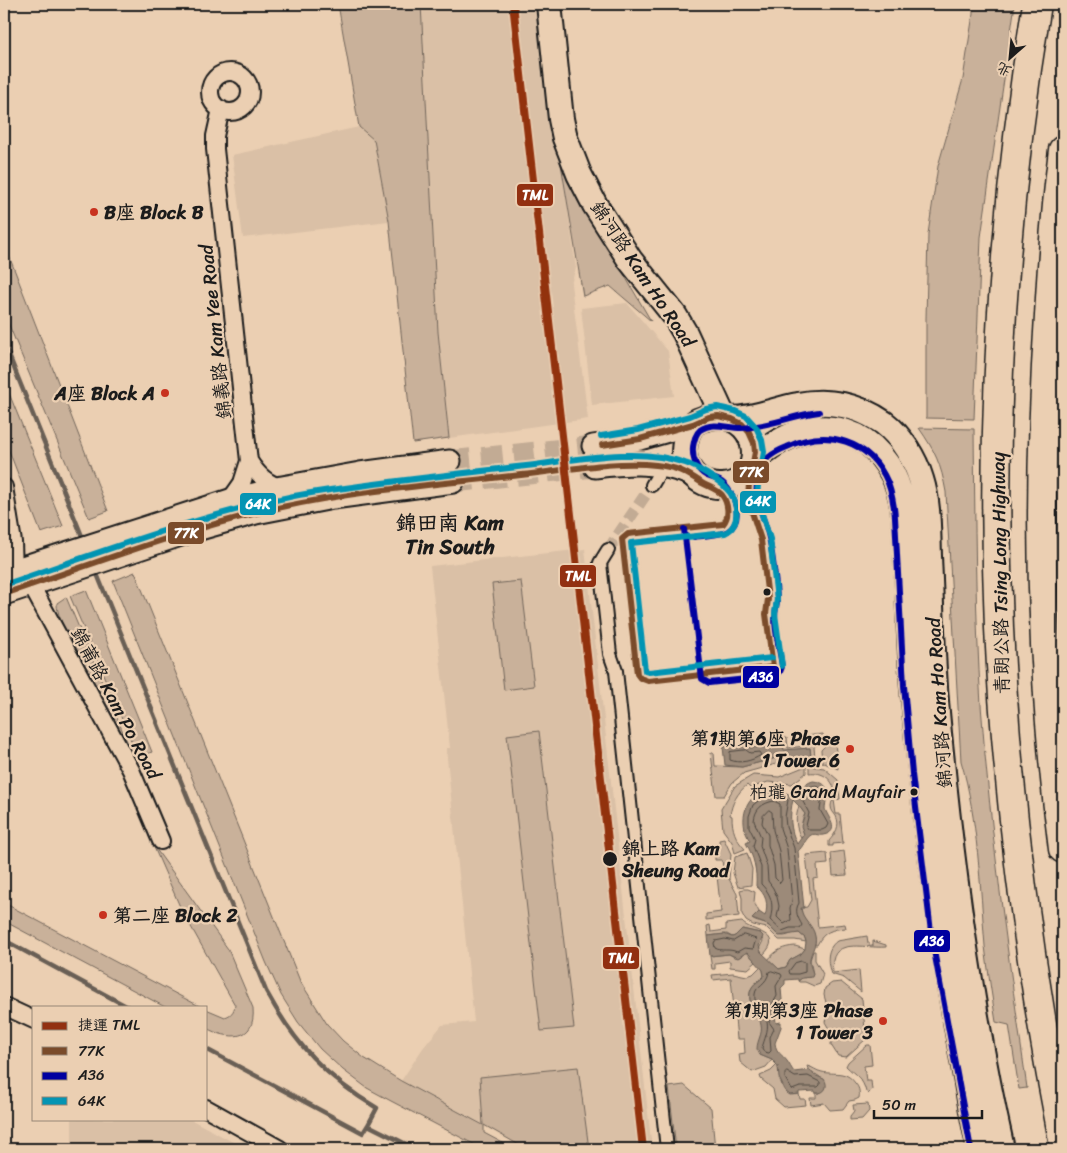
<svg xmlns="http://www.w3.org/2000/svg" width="1067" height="1153" viewBox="0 0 1067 1153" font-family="Sriracha,'LXGW WenKai TC',sans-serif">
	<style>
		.built { fill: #dac0a6 }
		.green { fill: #c9b19a; stroke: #72665b }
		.water { fill: #9c8a79; stroke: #695e54; fill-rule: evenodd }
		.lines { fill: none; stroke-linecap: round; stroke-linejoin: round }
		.shore { stroke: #4f4841; stroke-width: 1 }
		.stream { stroke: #695e54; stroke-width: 4.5 }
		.pedestrian-tunnel { stroke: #c2ab94; stroke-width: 12; stroke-dasharray: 12 6; stroke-linecap: butt }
		.tertiary-tunnel { stroke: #c2ab94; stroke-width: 21; stroke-dasharray: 21 11; stroke-linecap: butt }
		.pedestrian-casing { stroke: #1c1c1c; stroke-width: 16 }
		.minor-casing { stroke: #1c1c1c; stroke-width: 20 }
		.tertiary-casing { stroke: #1c1c1c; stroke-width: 25 }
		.secondary-casing { stroke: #1c1c1c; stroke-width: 28 }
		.motorway-casing { stroke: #1c1c1c; stroke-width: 31 }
		.pedestrian { stroke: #ebcfb2; stroke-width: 12 }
		.minor { stroke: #ebcfb2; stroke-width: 16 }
		.tertiary { stroke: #ebcfb2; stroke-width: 21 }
		.secondary { stroke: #ebcfb2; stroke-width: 24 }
		.motorway { stroke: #ebcfb2; stroke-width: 28 }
		.bus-1-casing { stroke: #ebcfb2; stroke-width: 10 }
		.bus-2-casing { stroke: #ebcfb2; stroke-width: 10 }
		.bus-3-casing { stroke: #ebcfb2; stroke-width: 10 }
		.bus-1 { stroke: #7a4b2a; stroke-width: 6 }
		.bus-2 { stroke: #0000a0; stroke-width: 6 }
		.bus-3 { stroke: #0494b3; stroke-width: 6 }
		.metro-1-casing { stroke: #ebcfb2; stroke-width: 11 }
		.metro-1 { stroke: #923011; stroke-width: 8 }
		.poi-dot { fill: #c8321e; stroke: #ebcfb2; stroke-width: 2 }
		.bus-dot { fill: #1c1c1c; stroke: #ebcfb2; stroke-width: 2 }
		.labels { text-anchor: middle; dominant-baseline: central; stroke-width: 4.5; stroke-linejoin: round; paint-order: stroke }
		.bus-label { font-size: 18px; fill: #1c1c1c; stroke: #ebcfb2; text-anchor: end }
		.poi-label { font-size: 19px; font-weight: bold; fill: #1c1c1c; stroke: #ebcfb2; text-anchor: end }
		.street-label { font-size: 19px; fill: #1c1c1c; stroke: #ebcfb2 }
		.stop-label { font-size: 19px; font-weight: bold; fill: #1c1c1c; stroke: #ebcfb2; text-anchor: start }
		.quarter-label { font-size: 21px; font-weight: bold; fill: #1c1c1c; stroke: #ebcfb2 }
		.line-badge { stroke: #ebcfb2; stroke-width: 2 }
		.badge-label { font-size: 14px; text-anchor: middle; font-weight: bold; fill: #fff }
	</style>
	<rect width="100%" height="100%" fill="#ebcfb2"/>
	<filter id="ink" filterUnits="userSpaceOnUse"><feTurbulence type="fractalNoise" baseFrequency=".02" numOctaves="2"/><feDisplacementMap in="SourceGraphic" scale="10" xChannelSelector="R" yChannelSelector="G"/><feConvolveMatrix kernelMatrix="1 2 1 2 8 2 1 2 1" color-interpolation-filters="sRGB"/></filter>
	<g filter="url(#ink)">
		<!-- built -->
		<path class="built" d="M421,4H540L576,268L571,284L588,419L449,438L438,332Z
			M359,127L374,140L389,221L243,238L232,155Z
			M627,303L668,351L674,396L592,405L581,308Z
			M585,549L652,1149H526L401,1081L423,1048L442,1025L474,1022L446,748H450L430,566Z
			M72,1119H190L246,1149H72Z"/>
		<!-- green -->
		<path class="green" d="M338,4H421L438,332L449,438L413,443L389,221L374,140L359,127Z
			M973,4H1015L981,237L974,419L926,418V319L928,234L938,166L963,79L973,14Z
			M556,134L583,204L651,321L610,286L583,296Z
			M4,243L108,511L89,518L4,313Z
			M4,381L63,526L41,533L4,438Z
			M919,428L974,429C975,521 975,613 981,705C990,833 1009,961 1027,1088L1019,1089L1009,1025L996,1022C992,997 988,971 985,946C980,886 978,818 961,761L946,492C941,464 935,451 919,428Z
			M135,572L300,981L327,1024L343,1041L364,1058L401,1081L483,1125L480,1077L578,1067L589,1149H526L484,1125V1133L514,1149H483L391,1101L367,1088L343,1070L320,1049L298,1022L281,995L266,962L113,581Z
			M521,581L534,686L504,690L492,584Z
			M86,590L152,752L138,757L70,596Z
			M66,597L134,758C120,733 54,623 57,603Z
			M539,731L574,1028L541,1031L507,735Z
			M823,734V739L814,747L815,758L814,761L791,765L776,764L744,773L732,783L724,796H716L711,753H714L715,766L742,767L776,758L811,757L810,748L783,751L782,738H787L788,748L805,746L804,736Z
			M828,743H835L838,769L822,762L821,750Z
			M806,766V773L792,784L768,782L750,788L747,785C737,793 732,803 730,815L732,816C732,829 735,839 745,849L735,853L732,842L723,830L721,809L735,786L753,775L779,777Z
			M809,766L824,768L838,780L840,799L834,800L836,814H840L843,843L833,844V846H829V841C835,834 841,826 836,816C834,813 831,811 831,806C831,802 834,799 834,795C836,780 822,771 809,773Z
			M799,806L805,814C801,820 801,828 804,834L802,839C795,828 795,818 799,806Z
			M724,839L731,854L729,879L737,894L739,916L706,920V914L721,912L717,876L724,875L722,860H715V855L720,849L719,840Z
			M153,845L228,949L253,1008C256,1042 229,1040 206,1028V1009L225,1017C231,1015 234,1012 235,1005L181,909Z
			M844,851L847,875L833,876L831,853Z
			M747,853L752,869L751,885L738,887L733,873L735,857Z
			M827,853L828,864L817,865L818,878L813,879L818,927L845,924L846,928C832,929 823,932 817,945H815C817,926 802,924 801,908L807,907L811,900L806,855Z
			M744,889H748L755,892L754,902L759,912L752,919C757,923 762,922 767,925C773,928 775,936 783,936C789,936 792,932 799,933L805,938L806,942L795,940H779L767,928L753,925L746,921L742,914V898L740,890Z
			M4,903L201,1007H165L4,921Z
			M742,922C750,932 786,932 763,955L759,949L763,941L760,933L742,929L735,936L732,937L727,934L708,936L707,926L710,925L711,932L726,930V924Z
			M867,936L868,943L873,946V941L886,945V947C863,949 828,935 833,973L859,970L861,992L844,978L831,974C827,962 826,949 837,941Z
			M795,946L805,949L801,954L790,960L786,967L778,969L768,960C776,950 783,947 795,946Z
			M813,951H815V960L823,974L820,984L814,986L805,982H799L798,981L802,978L811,977L813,974L810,960Z
			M745,952L748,953L756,962L748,969L730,967V961L715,963V969H712L710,956L729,954L734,957H740Z
			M761,966L763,970L764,976C761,980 757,981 755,984C740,1000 761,1013 762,1028C762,1042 755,1040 760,1055L772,1060L766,1067L752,1072L740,1062L739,1054L745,1053L744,1039H737L731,978L713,980L712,975L733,973L747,976L753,974Z
			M841,982L862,999L866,1039L846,1057L838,1056L831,1045L832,1034L825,1022L828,1010L824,995L825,988L832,983Z
			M867,1045H870L872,1065L864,1066L866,1081H871L872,1090L868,1094L866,1092C863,1078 855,1075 846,1066L848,1062Z
			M777,1065C782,1076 778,1099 799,1094L800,1099H805L806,1105L784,1107L775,1099L773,1089L761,1079L760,1076L771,1071Z
			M807,1066C813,1067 816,1071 822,1072C835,1075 846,1070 855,1083C859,1087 860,1092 859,1098L855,1100L849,1101L843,1109L830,1110L824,1103L811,1105L810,1098H816V1093H820V1077L808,1069Z
			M684,1085L711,1108L715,1149H676L669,1087Z
			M868,1104L869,1111L862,1119L850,1120V1116L854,1111L853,1105Z"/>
		<!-- water -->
		<path class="water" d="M750,745V748L783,745L784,750L810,748L811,757L776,758L742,767L725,765L723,747Z
			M813,781C833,783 826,795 825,809C827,816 842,832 823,835C819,836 815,833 811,835C806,838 803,847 798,851L804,908H801C802,920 813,924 815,936C817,945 811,951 810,959C809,965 812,969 813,974L812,977L802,978L798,981V979L785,980V984L781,988L782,1000L777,1004V1013L775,1014L776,1023L781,1022V1027L775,1043C776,1053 782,1054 787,1061C790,1065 791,1068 794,1072L810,1070L814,1075L824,1079C829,1086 825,1094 816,1093L815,1091L799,1092V1094L790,1095L786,1092L779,1078L778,1066L772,1060L760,1055L757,1049C757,1040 763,1034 761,1025C759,1012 744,1002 752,987C755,982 760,981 764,976L763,970L747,952L738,958L729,954L710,956L708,936L724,934L732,937L735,936L742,929L760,933L763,936L759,946L761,952L779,969L786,967L790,960L801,954L805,949L806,942L805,938L799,933L779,936L768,925L752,919L759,912L765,916C769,904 766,894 756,886C757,870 754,857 746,843L750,841C737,821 745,792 771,790C780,790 786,794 794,795C803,792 802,784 813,781ZM793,800L799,806L805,814L801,826L804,834L797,844C790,830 789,815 793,800Z"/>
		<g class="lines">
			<!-- shore -->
			<path class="shore" d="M746,750L750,753L759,752L761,755C752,761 740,764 730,760V752Z
				M813,786L819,787L823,792L820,810L828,824L826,828L822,830H809L806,826L809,813L801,798L807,788Z
				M774,795L786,798L788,800L785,817L786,827L794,848L799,903C794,911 798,918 802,925L800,928H790L782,931L770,920C774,905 772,895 761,884V867L753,846L755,839L749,827V816L753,805L758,801L763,798Z
				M774,801L780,804V828L787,849L792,901L790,908L791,920L784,924L777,917L779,906L777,897L773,888L768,881L767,866L760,846L761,837L754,821C755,809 762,803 774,801Z
				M769,810L772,812L773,830L779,851L782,880L780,883L775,878L774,865L768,845V835L762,823L763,816Z
				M744,935L756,939L753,949L744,948L737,952C729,948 721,952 715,948L714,943L715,941L725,939L733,941Z
				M802,961L805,962V972L798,974H790L789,971L795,963Z
				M772,971L781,974L782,976L776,986L777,996L772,1005L769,1022L774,1029L770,1037L771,1051L769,1053L764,1052L762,1048C764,1040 769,1030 767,1022C765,1012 753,1006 755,994C756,985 767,985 769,972Z
				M787,1072L795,1077L808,1076L820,1082V1085L818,1087H800L792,1090L785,1078V1074Z"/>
			<!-- stream -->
			<path class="stream" d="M4,343L84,541
				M95,569L266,991C294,1043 326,1078 377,1108L368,1125
				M4,940L128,1007
				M206,1049L363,1133L368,1125L416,1149"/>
			<!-- pedestrian-tunnel -->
			<path class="pedestrian-tunnel" d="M608,550L652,485"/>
			<!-- tertiary-tunnel -->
			<path class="tertiary-tunnel" d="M450,461L593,446
				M453,482L595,467"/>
			<!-- pedestrian casing -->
			<g class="pedestrian-casing">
				<path id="pedestrian" d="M652,485L664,465
					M608,550L600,563L610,654L616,671L667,1149"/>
			</g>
			<!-- minor casing -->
			<g class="minor-casing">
				<path id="minor" d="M210 92a20 20 0 1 1 40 0a20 20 0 1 1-40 0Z
					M221,109L215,136V149L249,461L242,483L230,500
					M249,461C257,474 267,485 282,487
					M4,487L13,542L14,570
					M31,585L131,770L161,841
					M4,1006L34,1020
					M206,1108L280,1149"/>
			</g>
			<!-- tertiary casing -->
			<g class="tertiary-casing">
				<path id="tertiary" d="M593,446L640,439L693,424
					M595,467C631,463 658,461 692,475
					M4,573L230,500L282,487L360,473L450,461
					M4,594L193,531L256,513L333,498L453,482"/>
			</g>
			<!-- secondary casing -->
			<g class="secondary-casing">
				<path id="secondary" d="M549,4L561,119L565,138L579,174L595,205L630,260L675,316L685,333L723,416
					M718,416C763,418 767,483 723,486C696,488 678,464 686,438C687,432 691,425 696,422C702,418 711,417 718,416Z
					M732,419C755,419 775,409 798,405C828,399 858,405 884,423C901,436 915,459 921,479C929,504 928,530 929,556C931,599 932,643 935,687C937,719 941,750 944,782C957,905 975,1028 1002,1149
					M754,460C799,418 861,413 893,474C907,502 905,535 907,566C909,607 910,648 913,689C924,810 939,930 961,1049C967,1082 972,1116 980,1149"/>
			</g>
			<!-- motorway casing -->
			<g class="motorway-casing">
				<path id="motorway" d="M1037,4C1003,210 990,419 999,628C1007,800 1030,971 1063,1140
					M1063,150C1056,205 1052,260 1049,316C1037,493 1040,673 1063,849"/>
			</g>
			<!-- pedestrian -->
			<use href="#pedestrian" class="pedestrian"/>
			<!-- minor -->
			<use href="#minor" class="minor"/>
			<!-- tertiary -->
			<use href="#tertiary" class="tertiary"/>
			<!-- secondary -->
			<use href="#secondary" class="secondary"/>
			<!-- motorway -->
			<use href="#motorway" class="motorway"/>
			<!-- bus-1 casing -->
			<g class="bus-1-casing">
				<path id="bus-1" d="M602,445L640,439L693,424L709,417L718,416L732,419L742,424L749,432L754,443L755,452L749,483L748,500L761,540L768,599L766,614L773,667
					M4,594C96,563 187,528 282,507C360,490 442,484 521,475C562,471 615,460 656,465C676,467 686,472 702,483C709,487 717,489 722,495C728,503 730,516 723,524L628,534L622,539L637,674L640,678L648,681L773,667"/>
			</g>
			<!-- bus-2 casing -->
			<g class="bus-2-casing">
				<path id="bus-2" d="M684,529L702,679L709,683L775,676L780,672L782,667C780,650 775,634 775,618C775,612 776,608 777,602C777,594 776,584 775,576C773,562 772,548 768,534C762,508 750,498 761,468C764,458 777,451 787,447C827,428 870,440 888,483C892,494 894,505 895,517L904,686L912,774L932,940L971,1149
					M694,537C702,536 721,535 728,531C744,521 735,495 724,484C719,479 714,479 707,476C697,471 692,459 693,447C694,441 695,434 700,430C713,421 727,428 741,428C768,427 793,415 819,412"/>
			</g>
			<!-- bus-3 casing -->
			<g class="bus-3-casing">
				<path id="bus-3" d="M601,436L638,430L690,416L706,409L717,407L735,411L746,416L756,427L762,440L764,452L758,484L757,499L770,539L777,599L775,614L782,666
					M4,585C95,554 186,520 280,499C308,492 338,489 367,485C420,478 473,472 526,466C575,460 639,446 685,463C695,466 720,481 726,488C738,499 742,525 725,533L631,543L645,671L649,672L772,658"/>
			</g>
			<!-- bus-1 -->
			<use href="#bus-1" class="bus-1"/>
			<!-- bus-2 -->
			<use href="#bus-2" class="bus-2"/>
			<!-- bus-3 -->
			<use href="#bus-3" class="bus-3"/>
			<!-- metro-1 casing -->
			<g class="metro-1-casing">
				<path id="metro-1" d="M513,4L643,1149"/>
			</g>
			<!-- metro-1 -->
			<use href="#metro-1" class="metro-1"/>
		</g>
	</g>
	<!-- markers -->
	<g class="poi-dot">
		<circle cx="94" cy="212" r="5"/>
		<circle cx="165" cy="393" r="5"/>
		<circle cx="850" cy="749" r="5"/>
		<circle cx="103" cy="915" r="5"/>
		<circle cx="883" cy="1021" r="5"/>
	</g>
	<g class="bus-dot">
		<circle cx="767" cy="592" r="4.5"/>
		<circle cx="914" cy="792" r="4.5"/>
		<circle cx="610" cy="859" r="8"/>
	</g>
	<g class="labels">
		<!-- bus labels -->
		<g class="bus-label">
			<text x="905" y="792">柏瓏 Grand Mayfair</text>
		</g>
		<!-- poi labels -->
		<g class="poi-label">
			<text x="104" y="212" text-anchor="start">B座 Block B</text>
			<text x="155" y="393">A座 Block A</text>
			<text x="840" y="738">第1期第6座 Phase<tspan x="840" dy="22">1 Tower 6</tspan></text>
			<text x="113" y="915" text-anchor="start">第二座 Block 2</text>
			<text x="873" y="1010">第1期第3座 Phase<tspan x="873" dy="22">1 Tower 3</tspan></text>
		</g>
		<!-- street labels -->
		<g class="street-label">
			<text transform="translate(643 274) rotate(56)">錦河路 Kam Ho Road</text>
			<text transform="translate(215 332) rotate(-96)">錦義路 Kam Yee Road</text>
			<text transform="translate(1000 573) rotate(-91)">青朗公路 Tsing Long Highway</text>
			<text transform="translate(116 703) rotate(62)">錦莆路 Kam Po Road</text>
			<text transform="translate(939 703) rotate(-94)">錦河路 Kam Ho Road</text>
		</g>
		<!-- stop labels -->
		<g class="stop-label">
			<text x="622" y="848">錦上路 Kam<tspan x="622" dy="22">Sheung Road</tspan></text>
		</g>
		<!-- quarter labels -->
		<g class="quarter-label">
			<text x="450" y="523">錦田南 Kam<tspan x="450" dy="24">Tin South</tspan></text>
		</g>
	</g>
	<g class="line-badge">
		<rect x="516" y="183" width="38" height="24" rx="5" fill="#923011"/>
		<rect x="732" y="460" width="38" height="24" rx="5" fill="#7a4b2a"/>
		<rect x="739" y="490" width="38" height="24" rx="5" fill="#0494b3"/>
		<rect x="239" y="492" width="38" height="24" rx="5" fill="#0494b3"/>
		<rect x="167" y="521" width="38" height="24" rx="5" fill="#7a4b2a"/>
		<rect x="559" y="564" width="38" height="24" rx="5" fill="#923011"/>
		<rect x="742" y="665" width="38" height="24" rx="5" fill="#0000a0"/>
		<rect x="913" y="929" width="38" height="24" rx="5" fill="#0000a0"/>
		<rect x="602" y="946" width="38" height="24" rx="5" fill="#923011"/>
	</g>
	<g class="badge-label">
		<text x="535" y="200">TML</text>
		<text x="751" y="477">77K</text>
		<text x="758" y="506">64K</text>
		<text x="258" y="509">64K</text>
		<text x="186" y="538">77K</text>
		<text x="578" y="581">TML</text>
		<text x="761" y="682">A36</text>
		<text x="932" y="946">A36</text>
		<text x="621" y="963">TML</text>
	</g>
	<!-- margin -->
	<rect width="1067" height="1153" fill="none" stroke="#ebcfb2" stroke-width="20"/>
	<rect x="10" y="10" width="1047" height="1133" fill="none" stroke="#1c1c1c" stroke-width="2" filter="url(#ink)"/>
	<!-- legend -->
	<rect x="32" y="1006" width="175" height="115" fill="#ebcfb2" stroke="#988776"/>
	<rect x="42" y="1022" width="25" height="8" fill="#923011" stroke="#988776"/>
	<text x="78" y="1030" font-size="15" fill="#1c1c1c">捷運 TML</text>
	<rect x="42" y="1047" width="25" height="8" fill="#7a4b2a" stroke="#988776"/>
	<text x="78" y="1056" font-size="15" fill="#1c1c1c">77K</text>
	<rect x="42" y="1072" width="25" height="8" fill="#0000a0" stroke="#988776"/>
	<text x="78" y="1080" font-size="15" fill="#1c1c1c">A36</text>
	<rect x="42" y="1097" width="25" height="8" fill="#0494b3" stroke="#988776"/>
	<text x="78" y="1106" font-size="15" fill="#1c1c1c">64K</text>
	<!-- north arrow -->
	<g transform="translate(1010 58) rotate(207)" stroke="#ebcfb2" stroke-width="4" paint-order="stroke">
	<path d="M0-4L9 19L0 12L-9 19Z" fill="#1c1c1c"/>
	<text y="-8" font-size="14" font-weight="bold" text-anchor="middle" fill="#1c1c1c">北</text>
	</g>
	<!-- scale -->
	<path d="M874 1110v8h108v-8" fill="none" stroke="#1c1c1c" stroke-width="2.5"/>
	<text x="882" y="1110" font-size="15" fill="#1c1c1c" stroke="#ebcfb2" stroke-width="4" paint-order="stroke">50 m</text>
</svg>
